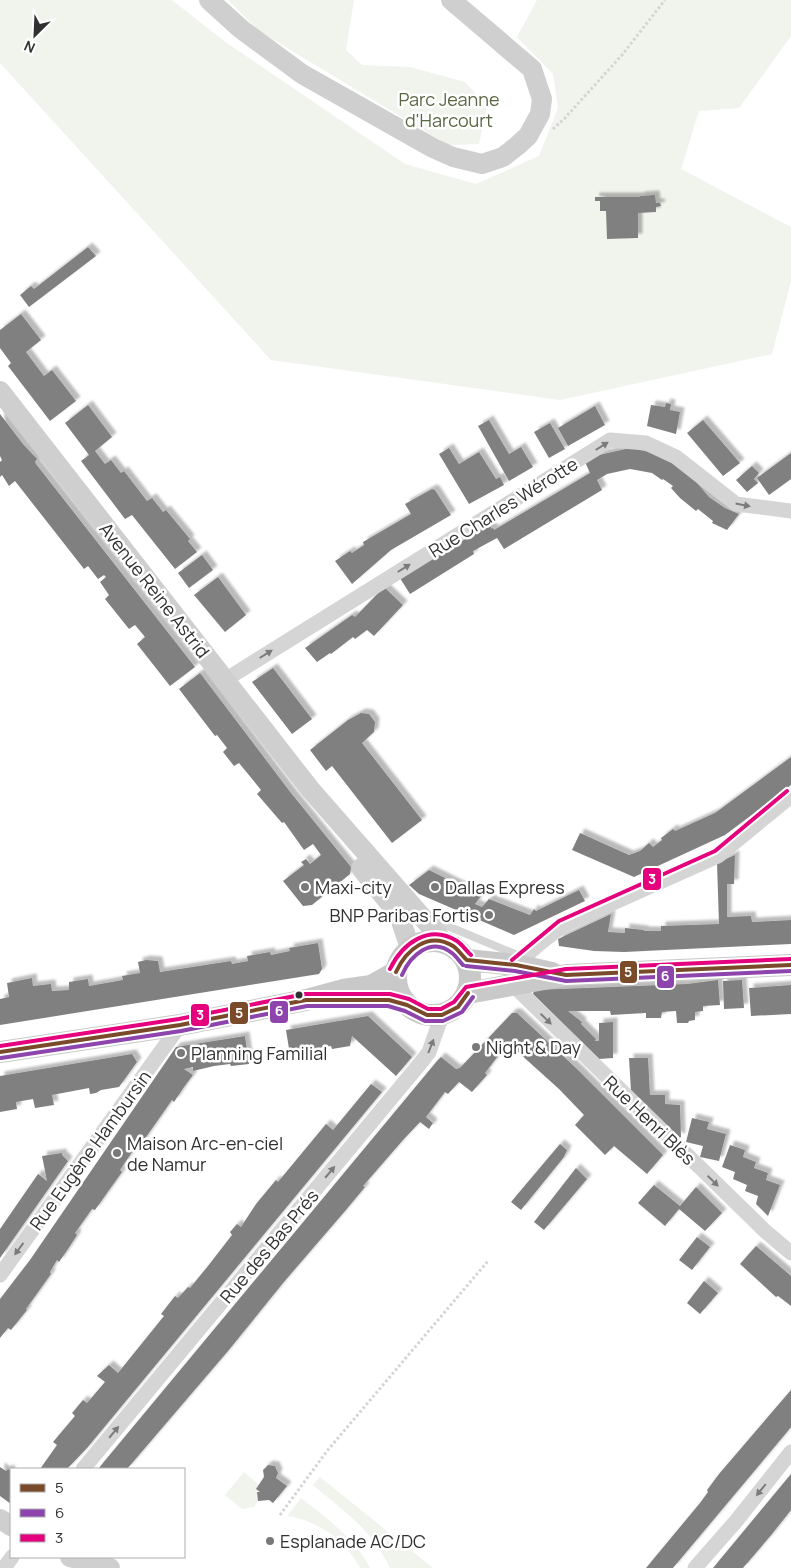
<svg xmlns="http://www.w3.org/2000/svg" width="791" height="1568" viewBox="0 0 791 1568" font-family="Manrope,sans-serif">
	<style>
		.green { fill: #f1f3ed }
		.building { fill: #808080; filter: url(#shadow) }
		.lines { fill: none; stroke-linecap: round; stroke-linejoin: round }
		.path { stroke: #d4d4d4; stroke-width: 3; stroke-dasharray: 2.5 2.5; stroke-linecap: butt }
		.lane { stroke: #d5d5d5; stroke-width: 8 }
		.street { stroke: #d5d5d5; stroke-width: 15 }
		.secondary { stroke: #cfcfcf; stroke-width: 20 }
		.primary { stroke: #c9c9c9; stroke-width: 22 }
		.bus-1-casing { stroke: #fff; stroke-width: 8 }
		.bus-2-casing { stroke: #fff; stroke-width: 8 }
		.bus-3-casing { stroke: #fff; stroke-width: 8 }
		.bus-1 { stroke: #7a4b2a; stroke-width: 4 }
		.bus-2 { stroke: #8e44ad; stroke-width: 4 }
		.bus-3 { stroke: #e5007d; stroke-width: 4 }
		.oneway { fill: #7b7b7b }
		.poi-dot { fill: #797979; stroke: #fff; stroke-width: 2 }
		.bus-dot { fill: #313131; stroke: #fff; stroke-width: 2 }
		.labels { text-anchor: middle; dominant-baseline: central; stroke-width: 5; stroke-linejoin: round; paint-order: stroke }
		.park-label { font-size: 18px; fill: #586843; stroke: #fff }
		.street-label { font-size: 18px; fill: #313131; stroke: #fff }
		.poi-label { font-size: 18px; fill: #313131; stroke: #fff; text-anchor: start }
		.line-badge { stroke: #fff; stroke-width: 2 }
		.badge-label { font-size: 14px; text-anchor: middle; font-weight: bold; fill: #fff }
	</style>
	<defs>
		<filter id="shadow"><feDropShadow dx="4.5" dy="-4.5" stdDeviation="1" flood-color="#0004"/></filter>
	</defs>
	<rect width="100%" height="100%" fill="#fff"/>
	<!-- green -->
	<path class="green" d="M0,0H172L224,41L405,164L476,184L539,156L558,108L553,74L517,37L537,0H791V36L739,108L699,111L681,169L791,227V281L772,354L560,400L271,360L0,63Z
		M228,0H354L346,50L362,65L410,67L465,82L487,106L479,144L448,145L259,31Z
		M244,1472L259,1485L256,1489L260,1492L257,1493L258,1501L254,1507L242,1509L225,1495Z
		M320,1477L433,1568H390C371,1529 345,1512 313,1485Z
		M301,1498C327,1519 355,1538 370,1568H360C346,1540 317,1520 287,1516Z"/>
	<!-- building -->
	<path class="building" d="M655,195L656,203H660L661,206L656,207V212L638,213V238L607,239L606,211H600V201H595V197H640V196Z
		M88,247L96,256L29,307L20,295L31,286L34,289Z
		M21,314L41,340L26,352L44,376L52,370L76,401L50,421L8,366L11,363L0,348V330Z
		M666,403L671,404L670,410L680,412L676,434L647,426L651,405L665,407Z
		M88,405L112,437L95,451L105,464L111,460L121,473L124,471L147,501L152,498L163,512L166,510L190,539L188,541L197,552L175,569L132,515L125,519L81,461L89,455L65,423Z
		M595,406L605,425L568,446L558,428Z
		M0,414L23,444L37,459L35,462L36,464L195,667L170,686L137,644L145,637L135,625L129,629L105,599L109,595L100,582L106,577L104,575L98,579L88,566L84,569L15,481L9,486L2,475L0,477V462L2,460L0,456Z
		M489,420L509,454L521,447L533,467L509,481L478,426Z
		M703,420L740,463L723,476L687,433Z
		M550,423L565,449L549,458L534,432Z
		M449,448L459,464L479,452L496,479L500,477L504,485L469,504L439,454Z
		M630,448L661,454L687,471L709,497L725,508L739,514L727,530L712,523L713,521L698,509L696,511L680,498L671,488L673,486L663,479L662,480L652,473L630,469L607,474L597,480L602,490L504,549L497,538L473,551L474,554L410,594L398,575L486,520L492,529L493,527L494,530L580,479L590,473L585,462L599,455Z
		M791,453V479L769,495L757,478Z
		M752,466L759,473L754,479L758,483L747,492L736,480Z
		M432,489L435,490L451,515L391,550L352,584L335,561L350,551L352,553L364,545L363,542L411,514L405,504Z
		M202,555L213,570L189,588L178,573Z
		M218,577L246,615L225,632L194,595Z
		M384,587L403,605L374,636L367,630L355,639L353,637L331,654L330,653L317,662L305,648L352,615L355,617Z
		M273,668L312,719L292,734L252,682Z
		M200,673L291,793L351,867L350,874L312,905L303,906L283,881L304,865L301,862L306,859L310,864L321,855L313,844L304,850L284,822L282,823L257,794L261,790L239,763L234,766L223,752L227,748L217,735L215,736L179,689Z
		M361,713L369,714L375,722L374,732L362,743L422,820L392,843L332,766L326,771L310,750L348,720Z
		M791,757V785L753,814L725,835L634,877L572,850L580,833L629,855L640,851L649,843L653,847L662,840L661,838L673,829L675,831L715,813Z
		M735,855L734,884H727V917L751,916L752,922L791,920V944L624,952L594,951L559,946L558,939L611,914L608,932L625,933V928L644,930V931H661V926L719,924L717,863Z
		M429,870L481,896L475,904L482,907L489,899L530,915L534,909L536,911L579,890L585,901L514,935L419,894L409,885Z
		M318,943L322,969L319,974L0,1025V999L9,997L7,983L32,978L33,986L51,984L52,991L69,990V982L88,979L89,986L123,980L122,976L140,973L138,962L146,960L158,961L160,972L231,961L232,964L248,961L247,956L270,952L271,955L290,951L289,948Z
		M718,980L720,1005L703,1006V1011L695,1012V1020L689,1021L688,1023H677L676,1011L662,1012L661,1018H646V1013L611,1015L610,1011H568L582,1022L581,1024L596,1039L595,1041H599V1023L613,1022V1058L599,1059L533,994L534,990L687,984Z
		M742,980L744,1008L724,1009L723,981Z
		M791,985V1014L751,1016L749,988Z
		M512,1013H517L576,1068L663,1155L647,1174L614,1146L605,1155L575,1125L584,1115L559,1089L508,1043L485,1073L487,1075L472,1092L459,1082L448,1094L445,1092L426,1117L433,1123L429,1129L420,1122L403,1140L363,1186L365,1187L345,1211L283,1283L228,1351L127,1469H98L437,1061L441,1057L456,1069L460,1068Z
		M368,1016L412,1057L396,1076L352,1036L350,1046L332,1049L331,1046L311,1049V1052L290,1055L286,1030Z
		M245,1036L249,1064L231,1066L230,1064L214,1066L193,1071V1067L184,1069L193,1075L184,1087L174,1102L172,1100L137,1150L134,1149L120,1170L122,1172L107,1193L95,1210L92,1209L75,1233L77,1235L68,1249L59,1262L57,1260L50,1272L51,1274L26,1309L27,1310L11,1330L8,1328L0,1338V1299L30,1260L176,1047Z
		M132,1054L137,1062L119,1087L101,1090L96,1093L90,1094L89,1088L52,1095L54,1105L35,1108L33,1099L16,1102L17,1109L0,1112V1076Z
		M629,1058H648L650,1095H665V1104L680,1105L681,1137L679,1138L631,1091Z
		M371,1084L382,1092L87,1448L67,1469H40L57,1445L53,1442L75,1416L72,1413L83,1400L87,1403L105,1382L97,1376L99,1374L109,1365L118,1373L164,1316L161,1314L175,1296L178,1298L188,1287L190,1288L208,1266L232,1235L230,1232L237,1224L241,1227L256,1204L276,1180L278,1182L326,1124L333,1130Z
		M692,1118L709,1122L707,1129L726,1134L719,1161L700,1157L703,1146L686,1142Z
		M560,1144L567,1150L564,1157L521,1210L511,1202Z
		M730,1145L745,1150L743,1157L756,1162L754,1168L768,1173L766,1180L780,1185L768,1216L756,1204L758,1196L745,1191L747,1185L733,1179L735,1172L722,1167Z
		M62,1153V1155L68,1161L0,1258V1229L38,1174L47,1181L42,1156Z
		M576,1168L587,1179L544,1230L534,1222Z
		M654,1185L680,1206L696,1187L722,1213L705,1231L679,1209L665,1226L638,1203Z
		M697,1237L710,1247L692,1270L679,1260Z
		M756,1246L791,1276V1306L778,1296L776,1297L740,1264Z
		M704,1281L718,1293L700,1314L687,1303Z
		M791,1390V1427L787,1432L673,1568H646L700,1503L708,1492L707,1490L719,1474Z
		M268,1465L275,1466L278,1473L276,1478L287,1486L273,1503L269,1500L258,1501L257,1492H260L256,1489L264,1477L263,1470Z
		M0,1467L6,1471L8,1469L11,1471V1504L0,1496Z
		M791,1474V1510L772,1534L743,1568H713Z"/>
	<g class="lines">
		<!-- path -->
		<path class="path" d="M553,129L564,119L622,55L665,0
			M280,1515L327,1451L488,1261"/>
		<!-- lane -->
		<path class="lane" d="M433,920L522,957"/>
		<!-- street -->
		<path class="street" d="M225,680L610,440L646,443L676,457L736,504L791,511
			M516,965L539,944L562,926L718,856L791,796
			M512,984L765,1231L791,1253
			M0,1275L180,1025
			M83,1469L423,1060L429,1052L442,1015
			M4,1568L12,1557
			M695,1568L737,1520L791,1452"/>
		<!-- secondary -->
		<path class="secondary" d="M209,0L241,29L302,74L433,148L453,157L482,164L503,157L517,146L528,136L540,114L542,99L532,69L451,0
			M0,391L310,789L444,942
			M361,868L399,915L410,948
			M0,1519L11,1526
			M70,1557L110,1568"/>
		<!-- primary -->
		<path class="primary" d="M396 978a37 37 0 1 1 74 0a37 37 0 1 1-74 0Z
			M467,960L516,965L552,973
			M468,993L566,975L791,965
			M0,1052L180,1025L306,1000L343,990L371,986L396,972"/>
		<!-- bus-1 casing -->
		<g class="bus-1-casing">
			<path id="bus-1" d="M467,960L516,965L566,975L791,965
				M396,972C406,950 428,931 453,946C458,949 462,956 467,960
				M0,1052L180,1025L306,1000H389L407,1005L427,1015H442L458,1007L468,993"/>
		</g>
		<!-- bus-2 casing -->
		<g class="bus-2-casing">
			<path id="bus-2" d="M466,966L515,971L566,981L791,971
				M402,975C410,956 431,936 452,953C456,956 459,961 463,965
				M1,1058L181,1031L307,1006H388L405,1011L425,1021H443L462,1012L473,997"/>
		</g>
		<!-- bus-3 casing -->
		<g class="bus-3-casing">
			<path id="bus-3" d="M512,960L559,921L715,851L787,791
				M390,969C402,944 429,923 457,941C463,945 466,951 471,955
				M0,1046L179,1019L305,994H390L409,999L428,1009H441L454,1002L466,987L566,969L791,959"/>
		</g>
		<!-- bus-1 -->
		<use href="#bus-1" class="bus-1"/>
		<!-- bus-2 -->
		<use href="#bus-2" class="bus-2"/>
		<!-- bus-3 -->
		<use href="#bus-3" class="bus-3"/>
	</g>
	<!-- one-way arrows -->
	<defs><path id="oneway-solid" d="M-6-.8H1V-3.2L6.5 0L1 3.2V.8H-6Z" transform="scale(1.25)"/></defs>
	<g class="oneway">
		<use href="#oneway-solid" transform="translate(602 446) rotate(-32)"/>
		<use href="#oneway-solid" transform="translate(743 505) rotate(11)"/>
		<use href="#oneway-solid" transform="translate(404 568) rotate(-32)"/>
		<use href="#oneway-solid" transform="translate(266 654) rotate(-32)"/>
		<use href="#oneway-solid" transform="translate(546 1019) rotate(44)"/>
		<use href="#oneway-solid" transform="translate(431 1046) rotate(-69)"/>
		<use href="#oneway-solid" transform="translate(330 1172) rotate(-50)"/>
		<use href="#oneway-solid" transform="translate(713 1181) rotate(44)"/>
		<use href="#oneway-solid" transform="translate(19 1249) rotate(126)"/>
		<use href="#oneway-solid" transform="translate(114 1432) rotate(-50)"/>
		<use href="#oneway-solid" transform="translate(761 1490) rotate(129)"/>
	</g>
	<!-- markers -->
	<g class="poi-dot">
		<circle cx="305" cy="887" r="5"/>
		<circle cx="435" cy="887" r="5"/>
		<circle cx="489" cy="915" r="5"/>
		<circle cx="476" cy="1047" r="5"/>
		<circle cx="181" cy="1053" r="5"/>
		<circle cx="117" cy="1153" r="5"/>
		<circle cx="270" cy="1541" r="5"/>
	</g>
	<circle class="bus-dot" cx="299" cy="995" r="4.5"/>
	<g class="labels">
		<!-- park labels -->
		<g class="park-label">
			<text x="449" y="99">Parc Jeanne<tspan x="449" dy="21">d'Harcourt</tspan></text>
		</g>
		<!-- street labels -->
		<g class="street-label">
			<text transform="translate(503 507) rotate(-32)">Rue Charles Wérotte</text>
			<text transform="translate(155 590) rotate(52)">Avenue Reine Astrid</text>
			<text transform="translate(650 1120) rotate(44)">Rue Henri Blès</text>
			<text transform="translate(90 1150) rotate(-54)">Rue Eugène Hambursin</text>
			<text transform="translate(269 1246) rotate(-50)">Rue des Bas Prés</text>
		</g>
		<!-- poi labels -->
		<g class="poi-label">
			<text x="315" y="887">Maxi-city</text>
			<text x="445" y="887">Dallas Express</text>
			<text x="479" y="915" text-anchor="end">BNP Paribas Fortis</text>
			<text x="486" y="1047">Night &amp; Day</text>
			<text x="191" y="1053">Planning Familial</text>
			<text x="127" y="1143">Maison Arc-en-ciel<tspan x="127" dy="21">de Namur</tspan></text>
			<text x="280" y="1541">Esplanade AC/DC</text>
		</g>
	</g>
	<g class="line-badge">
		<rect x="642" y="867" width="20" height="24" rx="5" fill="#e5007d"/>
		<rect x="619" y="960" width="19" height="24" rx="5" fill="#7a4b2a"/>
		<rect x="656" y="965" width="19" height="24" rx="5" fill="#8e44ad"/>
		<rect x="269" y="1000" width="20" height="24" rx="5" fill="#8e44ad"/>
		<rect x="229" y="1001" width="20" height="24" rx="5" fill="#7a4b2a"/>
		<rect x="190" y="1003" width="20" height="24" rx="5" fill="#e5007d"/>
	</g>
	<g class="badge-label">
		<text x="652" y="884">3</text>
		<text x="628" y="977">5</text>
		<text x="665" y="981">6</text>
		<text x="279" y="1016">6</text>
		<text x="239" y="1018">5</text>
		<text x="200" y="1020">3</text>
	</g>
	<!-- legend -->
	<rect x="10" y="1468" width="175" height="90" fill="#ffffff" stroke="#adadad"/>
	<rect x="20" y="1484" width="25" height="8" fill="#7a4b2a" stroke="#adadad"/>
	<text x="55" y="1493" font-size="15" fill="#313131">5</text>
	<rect x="20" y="1509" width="25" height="8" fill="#8e44ad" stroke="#adadad"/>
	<text x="55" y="1518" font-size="15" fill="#313131">6</text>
	<rect x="20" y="1534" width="25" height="8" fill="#e5007d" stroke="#adadad"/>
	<text x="55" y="1543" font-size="15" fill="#313131">3</text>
	<!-- north arrow -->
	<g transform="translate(35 35) rotate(204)" stroke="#ffffff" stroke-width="4" paint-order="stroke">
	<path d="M0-4L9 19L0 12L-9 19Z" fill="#313131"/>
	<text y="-8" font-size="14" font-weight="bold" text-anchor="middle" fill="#313131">N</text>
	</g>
</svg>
